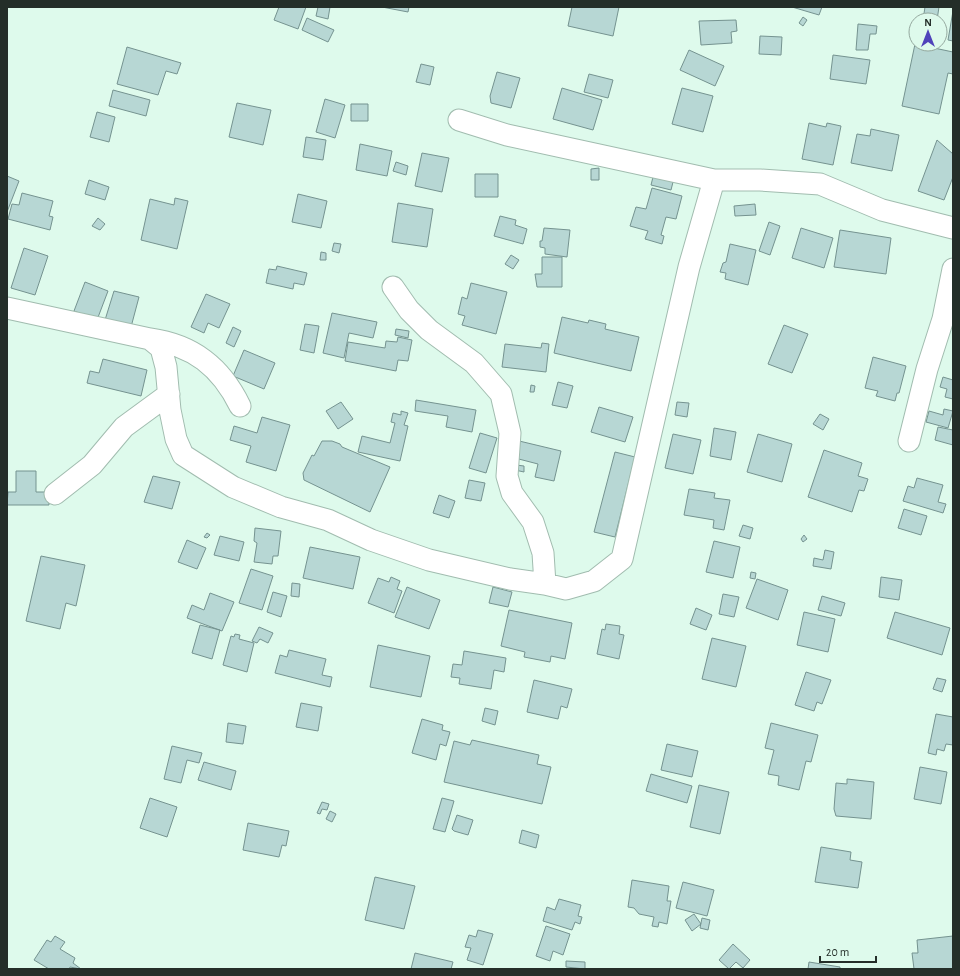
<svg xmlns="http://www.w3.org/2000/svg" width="960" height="976" viewBox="0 0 960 976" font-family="'Alegreya Sans',sans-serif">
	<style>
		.building { fill: #b7d7d4; stroke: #759390 }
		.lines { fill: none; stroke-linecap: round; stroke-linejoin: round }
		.minor-casing { stroke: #a1bcaf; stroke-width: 23 }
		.minor { stroke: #fff; stroke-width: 21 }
	</style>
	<rect width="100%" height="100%" fill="#defaec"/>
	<!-- building -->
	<path class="building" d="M279,7H306L298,29L274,20Z
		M318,7H330L328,19L316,16Z
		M382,7H409L408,12Z
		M572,7H619L613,36L568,26Z
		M792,7H822L819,15Z
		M925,7H939L937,20H923Z
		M953,11V41L948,40Z
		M803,17L807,20L803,26L799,23Z
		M307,18L334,30L328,42L302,30Z
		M736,20L737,31L731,32L732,43L701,45L699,21Z
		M858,24L877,26L876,34H870L868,50H856Z
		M760,36L782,37L781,55L759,54Z
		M915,44L953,52V74L948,73L939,114L902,106Z
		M127,47L181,63L177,74L166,71L158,95L117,84Z
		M689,50L724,66L715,86L680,70Z
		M833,55L870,60L866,84L830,79Z
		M421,64L434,67L430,85L416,82Z
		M497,72L520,78L511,108L491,103L490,96Z
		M589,74L613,80L608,98L584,92Z
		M562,88L602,100L593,130L553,119Z
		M682,88L713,96L703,132L672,124Z
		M113,90L150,100L146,116L109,106Z
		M325,99L345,105L335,138L316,132Z
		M237,103L271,110L263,145L229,137Z
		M351,104H368V121H351Z
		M97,112L115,117L109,142L90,137Z
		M809,123L826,127L827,123L841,126L833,165L802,159Z
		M871,129L899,135L892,171L851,163L857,134L870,136Z
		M306,137L326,140L323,160L303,157Z
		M937,140L953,154V177L944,200L918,191Z
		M360,144L392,151L387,176L356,170Z
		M422,153L449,158L442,192L415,186Z
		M396,162L408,166L406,175L393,171Z
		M599,168V180H591V169Z
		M654,173L674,178L671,190L651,185Z
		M475,174H498V197H475Z
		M7,176L19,181L7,212Z
		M89,180L109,187L105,200L85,194Z
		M652,188L682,196L676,219L666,217L661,235L664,236L662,244L645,239L648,231L630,226L636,207L646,209Z
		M22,193L53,201L49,216L53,217L50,230L8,219L12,204L19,205Z
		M298,194L327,201L321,228L292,222Z
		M175,198L188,201L177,249L141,240L150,199L174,205Z
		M398,203L433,209L427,247L392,242Z
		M755,204L756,215L735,216L734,206Z
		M500,216L516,220L515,225L527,229L523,244L494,236Z
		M98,218L105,224L100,230L92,226Z
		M769,222L780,226L770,255L759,251Z
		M544,228L570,230L567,257L545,254V248L540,247V241H542Z
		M801,228L833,238L824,268L792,258Z
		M840,230L891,238L886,274L834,267Z
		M334,243L341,244L339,253L332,251Z
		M730,244L756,250L748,285L725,279L726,273L720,272L723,263L726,262Z
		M24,248L48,256L35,295L11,288Z
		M321,252L326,253V260H320Z
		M511,255L519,260L513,269L505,264Z
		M542,257H562V287H537L535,274H542Z
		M277,266L307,273L304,285L294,283L293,289L266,283L269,269L276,270Z
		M85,282L108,291L97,320L74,311Z
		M471,283L507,292L496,334L462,325L465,316L458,314L462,297L467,299Z
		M114,291L139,297L131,327L105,320Z
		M206,294L230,304L219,328L208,323L204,333L191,327Z
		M332,313L377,322L373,338L349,333L344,358L323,353Z
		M562,317L588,323L589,320L606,324L605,329L639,337L631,371L554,353Z
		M305,324L319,326L314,353L300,350Z
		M784,325L808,334L792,373L768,364Z
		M233,327L241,331L234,347L226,343Z
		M396,329L409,331L408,338L395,335Z
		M398,337L412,340L408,361L398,360L396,371L345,361L348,342L385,348L386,341L397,342Z
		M542,343L549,344L546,372L502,367L505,344L541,348Z
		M244,350L275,363L264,389L233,376Z
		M873,357L906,366L899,393H897L895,401L876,396L878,391L865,388Z
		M103,359L147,370L141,396L87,383L90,371L99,373Z
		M943,377L953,380V399L945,397L947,389L940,387Z
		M558,382L573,386L567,408L552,405Z
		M531,385L535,386L534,392H530Z
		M416,400L476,410L472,432L446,427L448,416L415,411Z
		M341,402L353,419L338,429L326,411Z
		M677,402L689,403L687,417L675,415Z
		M599,407L633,417L625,442L591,432Z
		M944,409L953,411L948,428L926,422L929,411L943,415Z
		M401,411L408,413L404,425L408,426L400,461L358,452L362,436L390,443L395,423L391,422L393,413L401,415Z
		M820,414L829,419L823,430L813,424Z
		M262,417L290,425L276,471L246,462L251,446L230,440L234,426L257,433Z
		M938,427L953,430V445L935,440Z
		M714,428L736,432L731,460L710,456Z
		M480,433L497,438L486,473L469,468Z
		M673,434L701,440L693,474L665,468Z
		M758,434L792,444L782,482L747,472Z
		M515,440L561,451L554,481L535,477L538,464L511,457Z
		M322,441H332L340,444L342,447L390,467L370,512L304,480L303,473L312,455L314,456Z
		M824,450L862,463L858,476L868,479L864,491L859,490L852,512L808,497Z
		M615,452L635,457L615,537L594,532Z
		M516,465L524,466V472L515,470Z
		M16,471H36V492H49V505H7L8,492H16Z
		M153,476L180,482L172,509L144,502Z
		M917,478L943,485L938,502L946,504L943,513L903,501L908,486L914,488Z
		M469,480L485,483L481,501L465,498Z
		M689,489L715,493L714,498L730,500L724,530L713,528L714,520L684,515Z
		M439,495L455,501L449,518L433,513Z
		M904,509L927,516L921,535L898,528Z
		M743,525L753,528L750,539L739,536Z
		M255,528L281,531L278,556H273L272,564L254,562L257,543L254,541Z
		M207,533L210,535L207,538L204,537Z
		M804,535L807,539L803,542L801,539Z
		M220,536L244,542L239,561L214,555Z
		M187,540L206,548L197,569L178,562Z
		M714,541L740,547L733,578L706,572Z
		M310,547L360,557L353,589L303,578Z
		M825,550L834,552L831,569L813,566L814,558L823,560Z
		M41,556L85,565L76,606L66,603L60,629L26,621Z
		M251,569L273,576L262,610L239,603Z
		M751,572L756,573L755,579L750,578Z
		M391,577L400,581L397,589L402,591L394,613L368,603L378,578L389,582Z
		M881,577L902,580L899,600L879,597Z
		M757,579L788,590L778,620L746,608Z
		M292,583L300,584L299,597L291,596Z
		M407,587L440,600L429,629L395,617Z
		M493,587L512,592L508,607L489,603Z
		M273,592L287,596L281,617L267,612Z
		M210,593L234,602L222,631L187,618L192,605L204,610Z
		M723,594L739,597L734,617L719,614Z
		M822,596L845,603L841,616L818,610Z
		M696,608L712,615L706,630L690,624Z
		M509,610L572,623L565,659L551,656L550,662L524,657L525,652L501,646Z
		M804,612L835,619L828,652L797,645Z
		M895,612L950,628L942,655L887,638Z
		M606,624L620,626L619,634L624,635L619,659L597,654L602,629L605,630Z
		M200,625L220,630L212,659L192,653Z
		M259,627L273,633L268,643L260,639L257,643L252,641Z
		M235,634L240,635L239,639L254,643L247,672L223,665L231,636L234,637Z
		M712,638L746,646L736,687L702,679Z
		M378,645L430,656L421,697L370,687Z
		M289,650L326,659L322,675L332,677L330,687L275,673L280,655L287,657Z
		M464,651L506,658L504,672L494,670L491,689L459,684L460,678L451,677L453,664L462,665Z
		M806,672L831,680L822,704L817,702L814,711L795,705Z
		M937,678L946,680L942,692L933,689Z
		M534,680L572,689L567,708L561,706L558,719L527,712Z
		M301,703L322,707L318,731L296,727Z
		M485,708L498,711L495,725L482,721Z
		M936,714L953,717V745L946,744L944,751L937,749L936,755L928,753Z
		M422,719L443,725L442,730L450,732L446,746L440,744L436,760L412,753Z
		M228,723L246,726L243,744L226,742Z
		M771,723L818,735L811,762L806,761L799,790L778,785L779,776L768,774L774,750L765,748Z
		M472,740L539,755L537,764L551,767L542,804L444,782L454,741L470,745Z
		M667,744L698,751L692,777L661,770Z
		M172,746L202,753L199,763L187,760L181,783L164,779Z
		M204,762L236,771L231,790L198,780Z
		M920,767L947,772L941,804L914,799Z
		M651,774L692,786L687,803L646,791Z
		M847,779L874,782L871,819L836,816L834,809L836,783L847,784Z
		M699,785L729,792L720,834L690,827Z
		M150,798L177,807L167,837L140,828Z
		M442,798L454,801L445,832L433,829Z
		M322,802L329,804L327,810L322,809L320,814L317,813Z
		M330,811L336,814L332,822L326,819Z
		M457,815L473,820L468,835L454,831L452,829Z
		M248,823L289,831L286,846L282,845L279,857L243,850Z
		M522,830L539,835L536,848L519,843Z
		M821,847L851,852L850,860L862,862L858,888L815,882Z
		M375,877L415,886L404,929L365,920Z
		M632,880L669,886L667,901H671L667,924L659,922L658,927L652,926L654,917L639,914L634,908L628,907Z
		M683,882L714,890L707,916L676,908Z
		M559,899L581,905L578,916L582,917L580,924L575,922L572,930L543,921L547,907L555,910Z
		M694,914L701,924L692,931L685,920Z
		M702,918L710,920L708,930L700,928Z
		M546,926L570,934L563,955L553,951L550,961L536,956Z
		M478,930L493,934L483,965L467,960L471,948L465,947L469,935L476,937Z
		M55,936L65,942L60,949L75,958L73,963L81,969L70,967L69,969H49L34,960L47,940L51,942Z
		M953,936V969H914L912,953H918L917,940Z
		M733,944L750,960L743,968L736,962L729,969L719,960Z
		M415,953L453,962L451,969H411Z
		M566,961L585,962V969L566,967Z
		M809,962L840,967V969H808Z"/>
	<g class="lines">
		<!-- minor casing -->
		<g class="minor-casing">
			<path id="minor" d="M459,120L507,135L714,180
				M393,287L409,310L429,330L474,363L501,394L510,433L507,476L512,493L533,522L543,553L545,584
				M7,308L150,339L161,348L166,367L170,410L176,439L183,455L233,487L281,507L328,520L371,540L429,560L510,579L545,584L566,589L594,581L622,559L689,267L714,180H760L820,184L882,210L953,228
				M150,339C193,345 221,367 240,406
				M909,441L927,369L943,319L953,269
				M55,494L92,465L124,427L169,394"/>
		</g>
		<!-- minor -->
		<use href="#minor" class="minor"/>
	</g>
	<!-- border -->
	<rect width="960" height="976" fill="none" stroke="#242e29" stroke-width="16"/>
	<!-- north arrow -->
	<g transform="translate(928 32)"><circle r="19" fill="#defaec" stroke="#94a89e"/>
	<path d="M0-3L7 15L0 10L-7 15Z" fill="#4f43ba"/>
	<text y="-6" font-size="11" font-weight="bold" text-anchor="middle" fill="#242e29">N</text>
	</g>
	<!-- scale -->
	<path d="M820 956v6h56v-6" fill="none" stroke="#242e29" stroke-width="2"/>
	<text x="826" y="956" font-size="12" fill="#242e29" stroke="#defaec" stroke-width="3" paint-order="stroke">20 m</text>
</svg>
